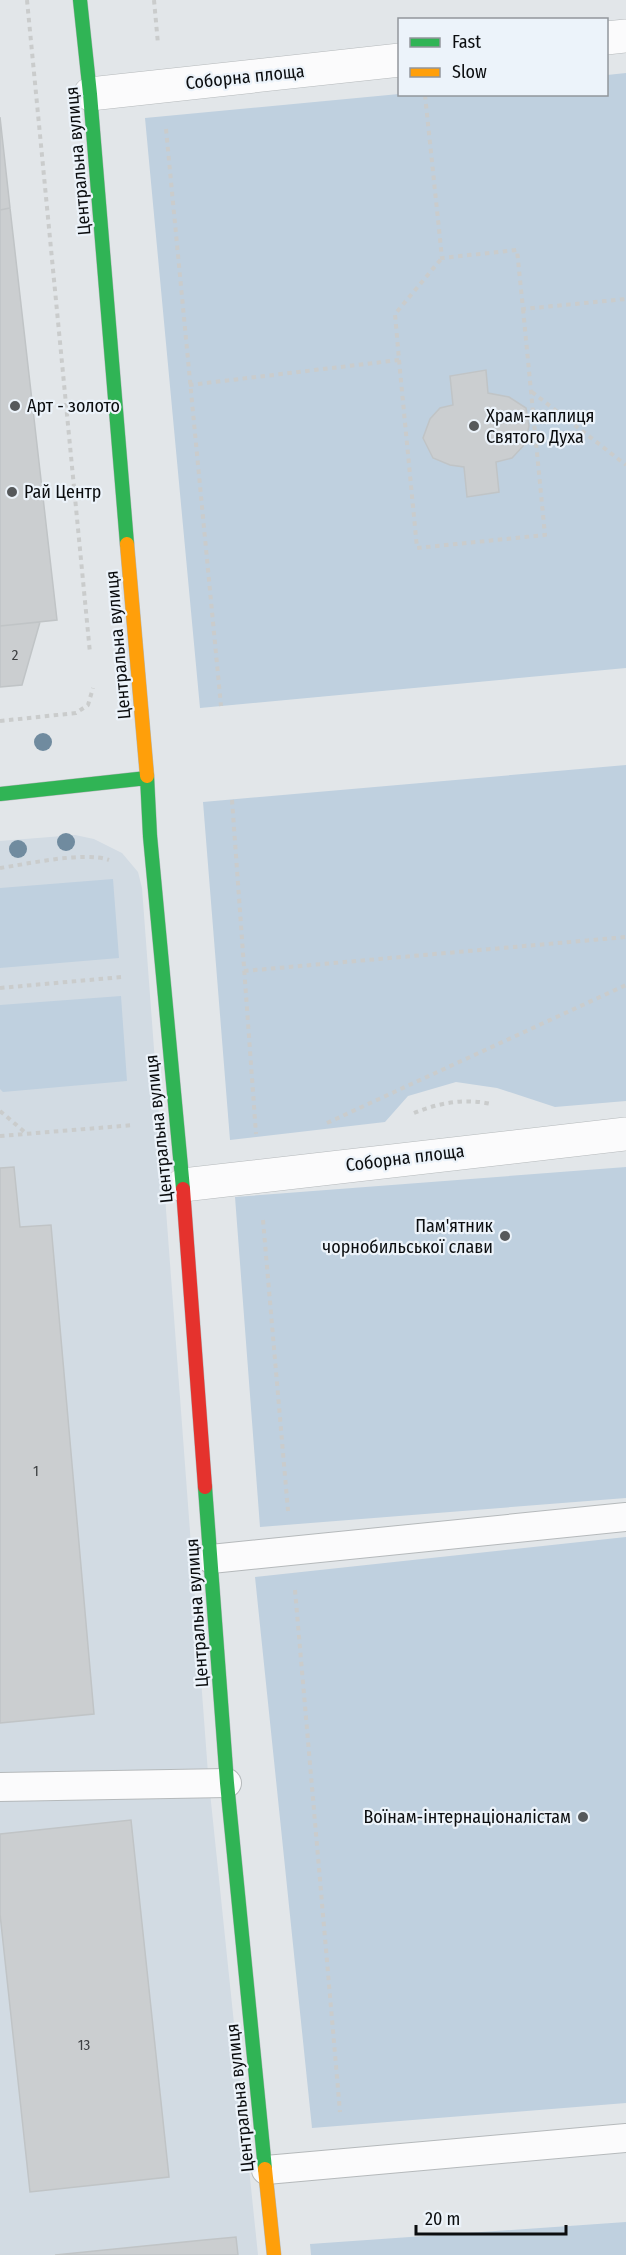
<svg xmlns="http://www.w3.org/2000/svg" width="626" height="2255" viewBox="0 0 626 2255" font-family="'Fira Sans Condensed',sans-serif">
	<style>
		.built { fill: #d2dbe3 }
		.green { fill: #bfd0df }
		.building { fill: #cbced0; stroke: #c0c4c6; stroke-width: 1.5 }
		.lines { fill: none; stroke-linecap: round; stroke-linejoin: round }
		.lane-casing { stroke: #b5b9bb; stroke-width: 30 }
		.street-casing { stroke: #b5b9bb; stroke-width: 34 }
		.fast-casing { stroke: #b5b9bb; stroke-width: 15 }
		.slow-casing { stroke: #b5b9bb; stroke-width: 15 }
		.jam-casing { stroke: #b5b9bb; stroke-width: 15 }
		.path { stroke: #cacccc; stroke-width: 4; stroke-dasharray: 4.5 4.5; stroke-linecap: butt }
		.lane { stroke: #fbfbfc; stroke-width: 28 }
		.street { stroke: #fbfbfc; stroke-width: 33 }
		.fast { stroke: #30b455; stroke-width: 14 }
		.slow { stroke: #ff9f0a; stroke-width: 14 }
		.jam { stroke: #e5322d; stroke-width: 14 }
		.tree { fill: #708b9f }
		.poi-dot { fill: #56595b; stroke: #ecf3fa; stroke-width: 2 }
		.labels { text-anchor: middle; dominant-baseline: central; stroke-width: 4.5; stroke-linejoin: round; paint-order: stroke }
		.number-label { font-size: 15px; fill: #3d3f41 }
		.street-label { font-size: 18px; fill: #0b0d0f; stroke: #ecf3fa }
		.poi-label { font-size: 18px; fill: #0b0d0f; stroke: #ecf3fa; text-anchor: start }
	</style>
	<rect width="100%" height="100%" fill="#e2e6e9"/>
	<!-- built -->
	<path class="built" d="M75,835L94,839L122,853L138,872L142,888L208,1773L258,2255H0V841Z"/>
	<!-- green -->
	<path class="green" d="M626,73V668L200,708L145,118L399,94H606L607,75Z
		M626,765V1101L555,1107L497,1088L456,1082L408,1096L385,1122L230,1140L203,802Z
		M113,879L119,958L0,968V888Z
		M121,996L127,1081L3,1092L0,1089V1005Z
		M626,1167V1498L260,1527L235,1197Z
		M626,1537V2103L312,2128L255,1577Z
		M626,2222V2255H311L310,2244Z"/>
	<!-- building -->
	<path class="building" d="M0,117L10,208L0,210Z
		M10,208L57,620L0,626V210Z
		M486,370L488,393L509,397L526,408L529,426L525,444L512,458L496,462L499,492L467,497L464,467L450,465L433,458L423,438L430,419L440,408L453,405L450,376Z
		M40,622L22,685L0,687V626Z
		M14,1167L20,1227L51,1225L94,1714L0,1723V1168Z
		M131,1820L169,2177L30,2192L0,1914V1834Z
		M236,2237L238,2255H55L204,2240Z"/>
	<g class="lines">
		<!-- lane casing -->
		<g class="lane-casing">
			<path id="lane" d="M211,1559L626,1517
				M0,1787L227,1783
				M266,2170L626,2138"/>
		</g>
		<!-- street casing -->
		<g class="street-casing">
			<path id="street" d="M606,38L626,36
				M90,94L400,60
				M183,1185L626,1134"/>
		</g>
		<!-- fast casing -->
		<g class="fast-casing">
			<path id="fast" d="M80,0L90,94L127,544
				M147,776L150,836L183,1189
				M0,794L147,778
				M205,1487L227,1783L265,2169"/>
		</g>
		<!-- slow casing -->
		<g class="slow-casing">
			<path id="slow" d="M127,544L147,776
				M265,2169L274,2255"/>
		</g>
		<!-- jam casing -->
		<g class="jam-casing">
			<path id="jam" d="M183,1189L205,1487"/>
		</g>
		<!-- path -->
		<path class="path" d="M27,0L90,653
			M154,0L158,44
			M425,95L442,258L517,250L523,309L626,299
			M166,129L221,706
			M399,360L417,548L545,535L523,309
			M189,385L399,360L395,314L442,258
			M532,392L626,465
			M0,721L76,713L88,705L93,688
			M232,800L256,1134
			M0,868C28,864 84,851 109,860
			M244,971L626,937
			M0,988L122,977
			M0,1111L27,1134
			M414,1113C438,1103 465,1098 491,1104
			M327,1123L626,985
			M0,1136L134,1125
			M263,1220L288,1511
			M295,1590L340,2112"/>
		<!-- lane -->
		<use href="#lane" class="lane"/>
		<!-- street -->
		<use href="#street" class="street"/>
		<!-- fast -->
		<use href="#fast" class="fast"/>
		<!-- slow -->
		<use href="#slow" class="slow"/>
		<!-- jam -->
		<use href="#jam" class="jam"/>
	</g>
	<!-- trees -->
	<g class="tree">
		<circle cx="43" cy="742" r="9"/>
		<circle cx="66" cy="842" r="9"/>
		<circle cx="18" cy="849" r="9"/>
	</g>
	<!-- markers -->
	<g class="poi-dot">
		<circle cx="15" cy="406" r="6"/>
		<circle cx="474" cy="426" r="6"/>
		<circle cx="12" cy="492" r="6"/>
		<circle cx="505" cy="1236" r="6"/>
		<circle cx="583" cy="1817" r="6"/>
	</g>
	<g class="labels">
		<!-- number labels -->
		<g class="number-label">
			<text x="15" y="655">2</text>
			<text x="36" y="1471">1</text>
			<text x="84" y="2045">13</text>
		</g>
		<!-- street labels -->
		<g class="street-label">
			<text transform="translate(245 77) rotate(-6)">Соборна площа</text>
			<text transform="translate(78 161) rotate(-95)">Центральна вулиця</text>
			<text transform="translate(118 645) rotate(-95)">Центральна вулиця</text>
			<text transform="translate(159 1129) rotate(-96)">Центральна вулиця</text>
			<text transform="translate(405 1158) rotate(-7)">Соборна площа</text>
			<text transform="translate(197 1613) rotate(-94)">Центральна вулиця</text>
			<text transform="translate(240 2098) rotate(-96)">Центральна вулиця</text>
		</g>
		<!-- poi labels -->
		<g class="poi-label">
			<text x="27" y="406">Арт - золото</text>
			<text x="486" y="416">Храм-каплиця<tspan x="486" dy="21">Святого Духа</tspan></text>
			<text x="24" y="492">Рай Центр</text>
			<text x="493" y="1226" text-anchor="end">Пам'ятник<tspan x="493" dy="21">чорнобильської слави</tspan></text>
			<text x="571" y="1817" text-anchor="end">Воїнам-інтернаціоналістам</text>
		</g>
	</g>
	<!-- legend -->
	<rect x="398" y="18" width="210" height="78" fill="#ecf3fa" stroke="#92979c" stroke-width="1.5"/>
	<rect x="410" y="38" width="30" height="9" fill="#30b455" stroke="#92979c" stroke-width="1.5"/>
	<text x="452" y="48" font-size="18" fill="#0b0d0f">Fast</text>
	<rect x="410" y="68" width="30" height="9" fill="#ff9f0a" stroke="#92979c" stroke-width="1.5"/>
	<text x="452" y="78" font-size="18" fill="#0b0d0f">Slow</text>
	<!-- scale -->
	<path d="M416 2225v9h150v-9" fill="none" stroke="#0b0d0f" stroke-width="3"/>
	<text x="425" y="2225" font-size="18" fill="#0b0d0f" stroke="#ecf3fa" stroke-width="4.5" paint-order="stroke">20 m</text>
</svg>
